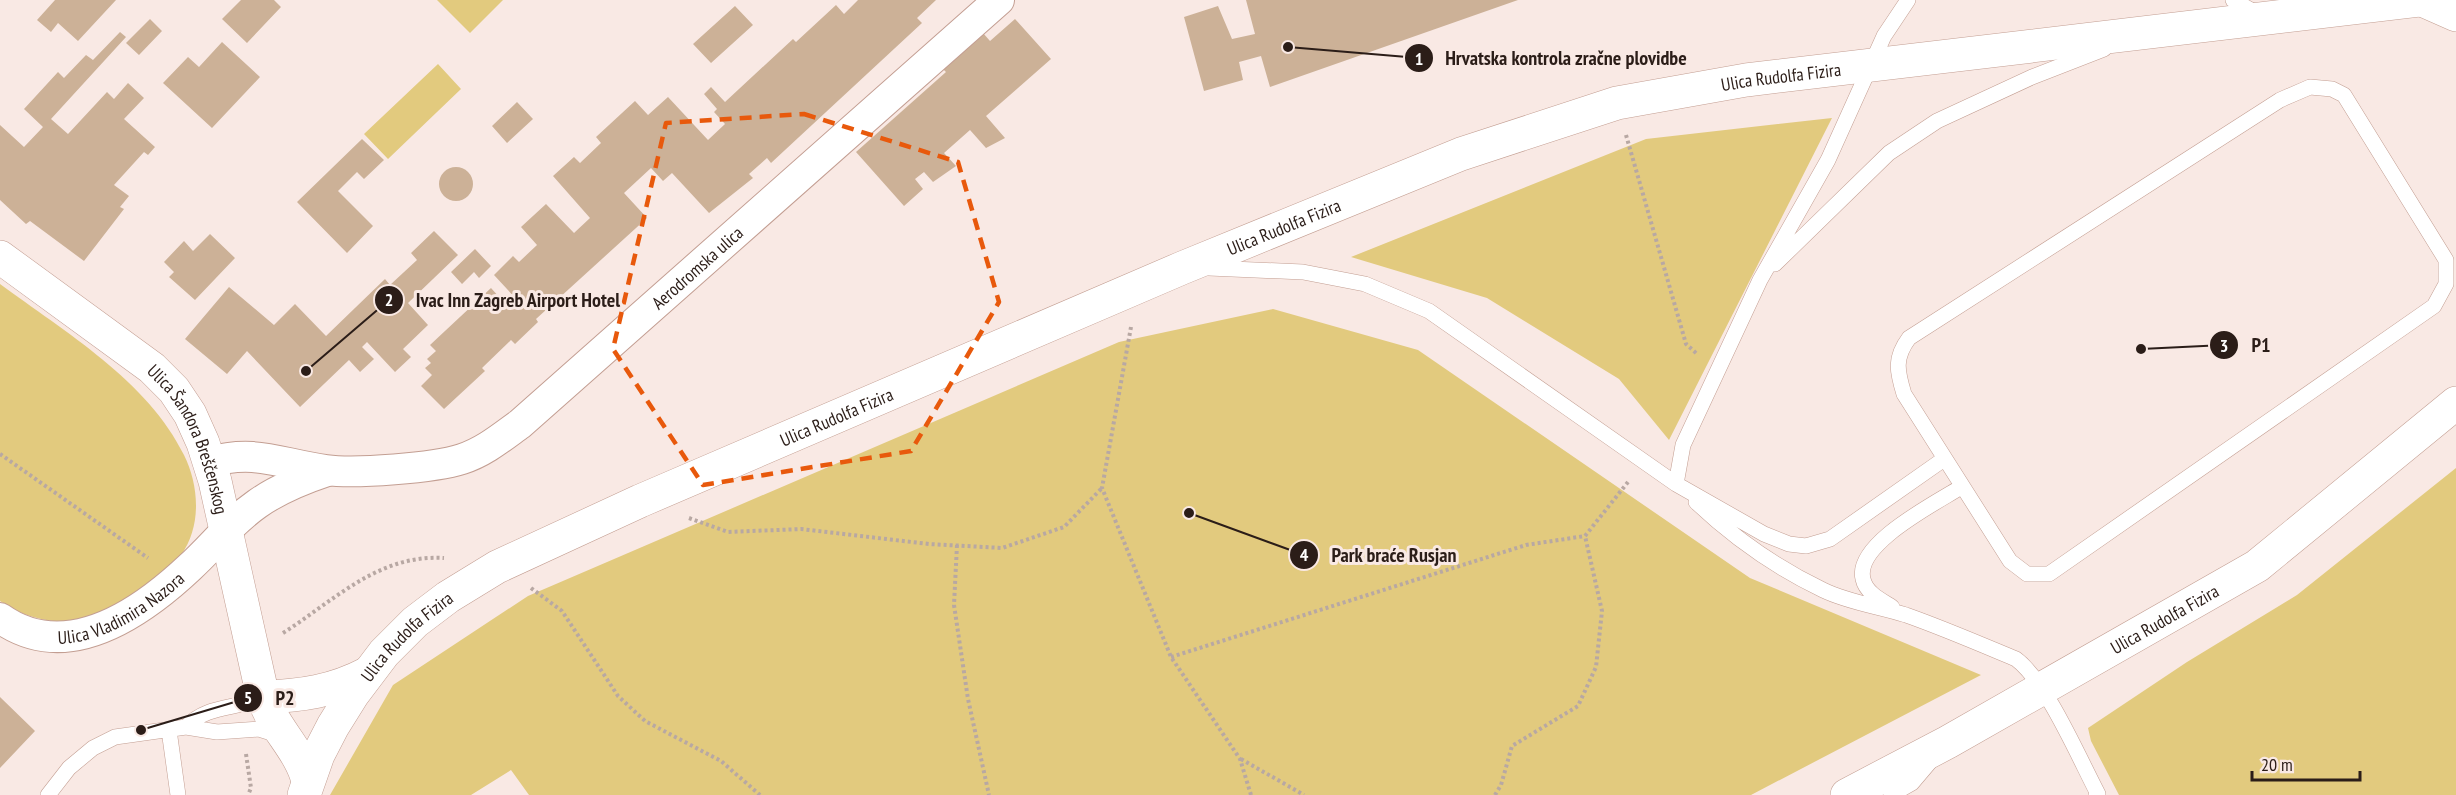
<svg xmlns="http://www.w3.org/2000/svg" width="2456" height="795" viewBox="0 0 2456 795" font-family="'PT Sans Narrow',sans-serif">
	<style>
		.green { fill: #e2ca7e }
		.building { fill: #ccb197 }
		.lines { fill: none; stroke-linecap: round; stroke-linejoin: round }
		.service-casing { stroke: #c39e92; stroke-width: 16 }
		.minor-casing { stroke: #c39e92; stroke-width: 32 }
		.tertiary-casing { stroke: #c39e92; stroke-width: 34 }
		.path { stroke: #b8a8a3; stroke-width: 4; stroke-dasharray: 3 3; stroke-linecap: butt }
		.service { stroke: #fff; stroke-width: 15 }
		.minor { stroke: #fff; stroke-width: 30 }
		.tertiary { stroke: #fff; stroke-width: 33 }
		.marked { fill: none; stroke: #e8590c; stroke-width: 4.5; stroke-dasharray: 12 8; stroke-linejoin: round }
		.labels { text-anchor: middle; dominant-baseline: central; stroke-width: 6; stroke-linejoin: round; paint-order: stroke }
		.street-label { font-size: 18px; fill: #2b1d18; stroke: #f9e9e4 }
		.leader { fill: none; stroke: #2b1d18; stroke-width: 2 }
		.callout-dot { fill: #2b1d18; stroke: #f9e9e4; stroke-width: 2 }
		.mark-label { font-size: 18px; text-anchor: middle; font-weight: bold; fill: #fff }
		.callout-label { font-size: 20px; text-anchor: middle; font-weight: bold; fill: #2b1d18; stroke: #f9e9e4; stroke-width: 6; stroke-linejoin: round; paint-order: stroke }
	</style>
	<rect width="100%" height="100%" fill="#f9e9e4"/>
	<!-- green -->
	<path class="green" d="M437,0H503L470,33Z
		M438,64L461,89L388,159L364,134Z
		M1832,118L1669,440L1619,379L1487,298L1351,257L1646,139Z
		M0,284C65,332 148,381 184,455C199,485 202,526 181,555C172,567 155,578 144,588C131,599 112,617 95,620C60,625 29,621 0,601Z
		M1273,309L1418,350L1750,578L1981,675L1751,795H529L511,770L471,795H330L393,685L528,596L1119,342Z
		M2456,468V795H2119L2091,741L2088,728L2187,662L2297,595Z"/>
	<!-- building -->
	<path class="building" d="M55,0H116L78,41L58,23L51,32L37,20Z
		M241,0H274L281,7L247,43L222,19Z
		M858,0H936L917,18L922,23L771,163L767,158L749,174L753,178L709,213L672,173L663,181L651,168L624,193L647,218L536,319L538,322L515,344L511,340L482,368L485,371L444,409L421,386L432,375L425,368L431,363L427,359L436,351L430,345L491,288L510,309L518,301L494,275L513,256L519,262L537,245L521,227L546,204L574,233L590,218L553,176L574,157L580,163L601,143L596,137L635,101L648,115L668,97L708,140L725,124L714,112L717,109L704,94L711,87L725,102L793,39L796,42L836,5L844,14Z
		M1246,0H1518L1270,87L1261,56L1239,62L1243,80L1204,91L1184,17L1218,6L1232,39L1255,34Z
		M735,6L753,25L711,63L693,44Z
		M150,19L162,31L139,55L126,43Z
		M1015,19L1051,59L986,116L1005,138L986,148L970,130L944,153L956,166L933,182L924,172L915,179L923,189L904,206L856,152L946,72L943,69L983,33L990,41Z
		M120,32L126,37L51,119L68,134L107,92L114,99L128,83L144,98L124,119L155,147L148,155L144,152L114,185L129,196L120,207L124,209L84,261L30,221L26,224L0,200V125L24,147L43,127L24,109L58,72L64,78L86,55L93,60Z
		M222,42L260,77L212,128L163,83L188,57L199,67Z
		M517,102L533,119L507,143L492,126Z
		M362,139L384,160L364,179L357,172L338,191L373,226L347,253L297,202Z
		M439 184a17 17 0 1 1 34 0a17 17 0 1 1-34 0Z
		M434,231L458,255L408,303L428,325L403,349L411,357L395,372L367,342L362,347L374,359L360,372L349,360L300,407L247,351L227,374L185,339L229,287L274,325L295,304L326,336L385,279L390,285L417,260L411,253Z
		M210,234L235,258L195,300L169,277L174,272L164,262L184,241L193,251Z
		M475,249L491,266L479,278L474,272L462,284L451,272Z
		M0,697L35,731L0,768Z"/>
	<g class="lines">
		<!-- service casing -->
		<g class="service-casing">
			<path id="service" d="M2233,0L2258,14
				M2310,87L2332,89L2344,95L2446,260V284L2434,306L2049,574H2027L2010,561L1904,394C1897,371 1894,358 1909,338L2280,100Z
				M1775,264L1889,153L1937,121L2032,77L2104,49
				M1209,268L1303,272L1365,284L1429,311L1676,484L1764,534L1789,544L1806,546L1830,539L1944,459
				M1676,484L1683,445L1760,280L1828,160L1884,36L1908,0
				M1696,502C1733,537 1777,568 1823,590C1850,603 1878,606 1906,615C1943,628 1980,644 2016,659C2046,681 2079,758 2098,794L2096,795
				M1892,607C1881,600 1866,593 1863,579C1854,544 1936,503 1961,487
				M186,727C208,704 235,710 263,697
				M169,730L178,795
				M48,795L69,768L93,748L115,737L186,727L217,732L259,729L278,735
				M1891,795L1912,783L1929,763"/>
		</g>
		<!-- minor casing -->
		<g class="minor-casing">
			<g id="minor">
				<path id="s1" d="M209,462C257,449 280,464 326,470C355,474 434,468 462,459C484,452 502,437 520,424L999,0"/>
				<path id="s2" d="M0,618C66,665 139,615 190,567C213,546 231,522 257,504C278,489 303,479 327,471"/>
			</g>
		</g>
		<!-- tertiary casing -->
		<g class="tertiary-casing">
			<g id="tertiary">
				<path d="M2422,0L2456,15"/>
				<path id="s3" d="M0,257L152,368L174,390L190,414L203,443L215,481L263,697C273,728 300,749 308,781"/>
				<path d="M263,697C301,696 334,691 368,673"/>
				<path id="s4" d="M304,795L318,755L333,726L353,694L384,653L415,622L448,597L497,567L640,501L1182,268L1461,154L1617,103L1746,80L2419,0"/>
				<path id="s5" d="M1847,795L1948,742L2257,566L2456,403"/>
			</g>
		</g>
		<!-- path -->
		<path class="path" d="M1626,135L1686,344L1697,354
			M1131,327L1102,488L1171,657L1240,759L1251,795
			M0,454L148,558
			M689,518L728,532L801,529L929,544L1002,548L1064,527L1102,488
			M957,545L954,605L968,699L989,795
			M531,588L562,611L618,696L645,721L721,761L760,795
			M283,633C334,601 378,554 444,558
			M1171,657L1526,545L1585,536L1628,482
			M246,754L251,788L248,795
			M1241,759L1304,795
			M1495,795L1501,785L1512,746L1578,706L1596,667L1602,611L1585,536"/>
		<!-- service -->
		<use href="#service" class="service"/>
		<!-- minor -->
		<use href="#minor" class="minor"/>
		<!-- tertiary -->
		<use href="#tertiary" class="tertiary"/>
	</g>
	<!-- marked area -->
	<path class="marked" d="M804,114L958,162L999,302L911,451L703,485L613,349L666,123Z"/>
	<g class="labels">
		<!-- street labels -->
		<g class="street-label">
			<text stroke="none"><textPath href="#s4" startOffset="1686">Ulica Rudolfa Fizira</textPath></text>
			<text stroke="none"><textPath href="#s4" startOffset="1164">Ulica Rudolfa Fizira</textPath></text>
			<text stroke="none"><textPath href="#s1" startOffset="560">Aerodromska ulica</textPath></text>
			<text stroke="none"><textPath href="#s4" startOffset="678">Ulica Rudolfa Fizira</textPath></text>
			<text stroke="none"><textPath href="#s3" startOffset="270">Ulica Šandora Breščenskog</textPath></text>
			<text stroke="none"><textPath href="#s2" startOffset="132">Ulica Vladimira Nazora</textPath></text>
			<text stroke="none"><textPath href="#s5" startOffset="363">Ulica Rudolfa Fizira</textPath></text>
			<text stroke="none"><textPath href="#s4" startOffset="192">Ulica Rudolfa Fizira</textPath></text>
		</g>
	</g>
	<!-- callouts -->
	<path class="leader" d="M1288 47L1419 58M306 371L389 300M2141 349L2224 345M1189 513L1304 555M141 730L248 698"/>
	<g class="callout-dot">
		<circle cx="1288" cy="47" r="6"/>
		<circle cx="306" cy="371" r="6"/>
		<circle cx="2141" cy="349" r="6"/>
		<circle cx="1189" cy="513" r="6"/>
		<circle cx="141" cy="730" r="6"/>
		<circle cx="1419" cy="58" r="15"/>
		<circle cx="389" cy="300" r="15"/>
		<circle cx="2224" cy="345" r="15"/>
		<circle cx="1304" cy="555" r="15"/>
		<circle cx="248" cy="698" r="15"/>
	</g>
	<g class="mark-label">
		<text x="1419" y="65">1</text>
		<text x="389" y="306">2</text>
		<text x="2224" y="352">3</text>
		<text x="1304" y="561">4</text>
		<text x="248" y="704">5</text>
	</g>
	<g class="callout-label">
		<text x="1566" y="65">Hrvatska kontrola zračne plovidbe</text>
		<text x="518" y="307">Ivac Inn Zagreb Airport Hotel</text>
		<text x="2261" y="352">P1</text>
		<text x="1394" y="562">Park braće Rusjan</text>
		<text x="285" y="705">P2</text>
	</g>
	<!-- scale -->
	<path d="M2252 771v9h108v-9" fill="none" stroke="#2b1d18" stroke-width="3"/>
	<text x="2261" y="771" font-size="18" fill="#2b1d18" stroke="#f9e9e4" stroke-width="4.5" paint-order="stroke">20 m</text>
</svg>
